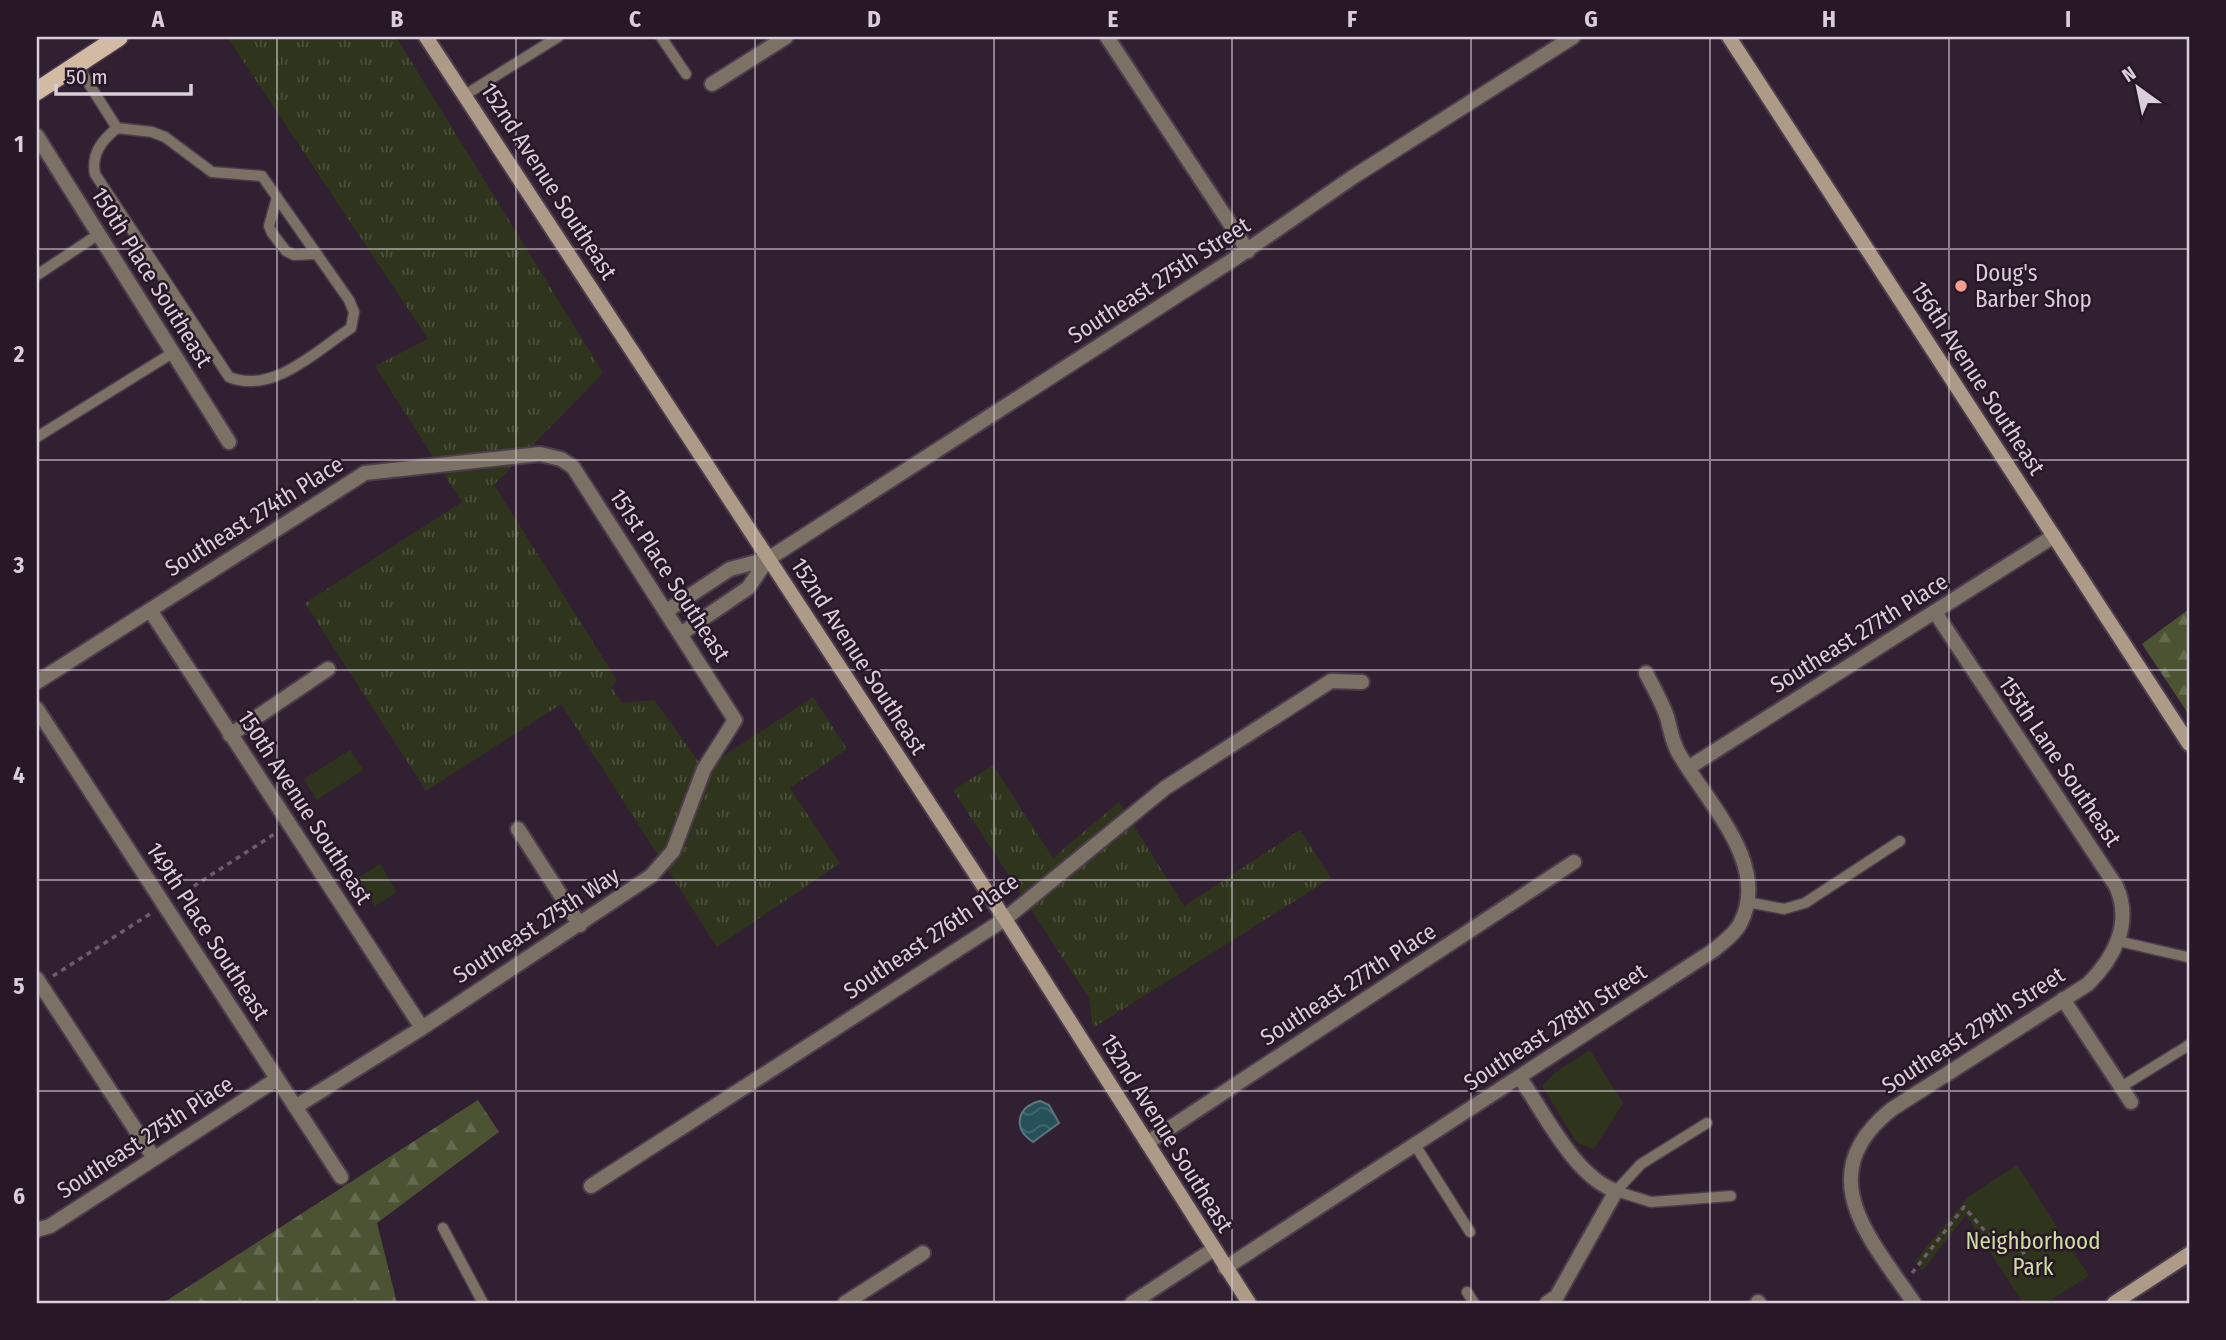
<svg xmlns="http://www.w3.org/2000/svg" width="2226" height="1340" viewBox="0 0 2226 1340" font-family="'Fira Sans Condensed',sans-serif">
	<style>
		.grass { fill: url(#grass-tufts) }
		.forest { fill: url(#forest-firs) }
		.park { fill: #2f351c }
		.water { fill: url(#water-waves); stroke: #5c7680; stroke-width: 2 }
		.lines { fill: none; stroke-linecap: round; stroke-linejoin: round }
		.lane-casing { stroke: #4c3c4c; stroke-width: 13 }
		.street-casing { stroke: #4c3c4c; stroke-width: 18 }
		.secondary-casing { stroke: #4c3c4c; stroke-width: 18 }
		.primary-casing { stroke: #4c3c4c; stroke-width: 21 }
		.path { stroke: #6c5d6c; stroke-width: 3.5; stroke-dasharray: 5 5; stroke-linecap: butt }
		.lane { stroke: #7c7165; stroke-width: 10 }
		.street { stroke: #7c7165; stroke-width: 14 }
		.secondary { stroke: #ad9b88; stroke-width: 14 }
		.primary { stroke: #d3bba3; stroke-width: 18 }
		.grid { fill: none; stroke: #d9ced9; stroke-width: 2; stroke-opacity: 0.55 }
		.poi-dot { fill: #f59d8e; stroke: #271727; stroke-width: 2.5 }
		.labels { text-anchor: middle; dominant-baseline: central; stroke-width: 5; stroke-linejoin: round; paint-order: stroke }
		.street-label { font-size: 23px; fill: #d9ced9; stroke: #271727 }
		.poi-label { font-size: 23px; fill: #d9ced9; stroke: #271727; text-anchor: start }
		.park-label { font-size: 23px; fill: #cedea3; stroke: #271727 }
		.neatline { fill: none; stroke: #d9ced9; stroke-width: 2.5 }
		.grid-label { font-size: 23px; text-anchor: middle; font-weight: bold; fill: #d9ced9 }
	</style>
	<defs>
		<pattern id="grass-tufts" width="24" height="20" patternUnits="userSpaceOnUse" patternTransform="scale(1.75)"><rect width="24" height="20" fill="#2f351c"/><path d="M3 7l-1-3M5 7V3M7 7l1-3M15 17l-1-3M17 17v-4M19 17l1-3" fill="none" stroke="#4d513c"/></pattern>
		<pattern id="forest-firs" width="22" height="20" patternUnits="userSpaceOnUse" patternTransform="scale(1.75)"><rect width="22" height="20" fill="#4b5333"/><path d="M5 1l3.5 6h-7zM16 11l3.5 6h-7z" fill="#646b50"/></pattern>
		<pattern id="water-waves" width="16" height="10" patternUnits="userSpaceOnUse" patternTransform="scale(1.75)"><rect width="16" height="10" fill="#26515a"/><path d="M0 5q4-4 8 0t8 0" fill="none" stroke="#456971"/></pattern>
	</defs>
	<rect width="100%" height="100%" fill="#312031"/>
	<!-- grass -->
	<path class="grass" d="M227,37H396L603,373L494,485L617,680L612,688L622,703L654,700L704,769L813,697L847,749L790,788L840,863L717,947L561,704L426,791L305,603L462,502L375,366L428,339Z
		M993,765L1053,858L1119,802L1184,906L1300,830L1331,878L1093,1028L1089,998L953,790Z"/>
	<!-- forest -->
	<path class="forest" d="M2189,609V715L2142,644Z
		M478,1100L499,1132L377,1223L397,1303H163Z"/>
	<!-- park -->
	<path class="park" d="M350,750L363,770L317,800L304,779Z
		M380,864L397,892L375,906L357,878Z
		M1590,1050L1623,1103L1594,1149L1577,1143L1542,1086L1553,1074Z
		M2017,1165L2089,1276L2046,1303H2023L1966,1215L1922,1271L1915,1261L1968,1197Z"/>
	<!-- water -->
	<path class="water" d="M1040,1101L1049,1105L1059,1123L1033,1142C1012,1128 1017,1107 1040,1101Z"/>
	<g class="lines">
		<!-- lane casing -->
		<g class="lane-casing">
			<path id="lane" d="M661,37L686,74
				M77,65L117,128C102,140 91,154 95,174L229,377C273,395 317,350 351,328L354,312L349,300L262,176L212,172L165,137L152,132L117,128
				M465,95L558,37
				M277,197L269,226L272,233L286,251L294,255L317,254
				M37,275L99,234
				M37,437L174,352
				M1747,902L1784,909L1805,903L1900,841
				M2118,941L2187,957
				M2121,1087L2189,1045
				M1707,1123L1641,1164L1616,1191L1651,1202L1731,1196
				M1415,1145L1470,1232
				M443,1228L483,1303
				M1467,1292L1474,1303"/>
		</g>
		<!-- street casing -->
		<g class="street-casing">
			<path id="street" d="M1107,37L1248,251
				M712,84L786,37
				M37,136L229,442
				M150,610L422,1028
				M668,610L730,569L768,559L1237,257L1353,177L1573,37
				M682,633L748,588L768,559
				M37,682L365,473L540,454L561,459L573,467L735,720L704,769L673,851L651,876L422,1028L295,1107
				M37,709L341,1177
				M230,735L328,669
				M1688,768L2054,536
				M518,829L580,925
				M37,979L154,1158
				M2063,999L2131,1102
				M1520,1078C1545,1114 1575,1177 1616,1191L1557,1296L1547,1303
				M1147,1143L1574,862
				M591,1186L1005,919L1165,788L1331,681L1362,682
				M37,1230L50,1226L277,1079
				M1225,1268L1714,950C1722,943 1735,934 1740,924C1772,864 1705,801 1678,752C1672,741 1670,728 1667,717C1662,702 1653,687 1646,673
				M1758,1302L1759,1303
				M845,1303L923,1253
				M1132,1303L1214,1249
				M1914,1303C1870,1238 1809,1175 1892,1109L2088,984C2114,958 2133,923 2116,886L1935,612"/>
		</g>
		<!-- secondary casing -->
		<g class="secondary-casing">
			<path id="secondary" d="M426,37L1005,919L1249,1303
				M1729,37L2189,744
				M2114,1303L2189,1254"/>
		</g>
		<!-- primary casing -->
		<g class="primary-casing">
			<path id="primary" d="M37,91L119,37"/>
		</g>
		<!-- path -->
		<path class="path" d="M177,897L276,833
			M53,976L153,912
			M1912,1273L1964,1207L1999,1247L2013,1237L2027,1258"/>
		<!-- lane -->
		<use href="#lane" class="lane"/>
		<!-- street -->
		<use href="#street" class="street"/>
		<!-- secondary -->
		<use href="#secondary" class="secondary"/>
		<!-- primary -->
		<use href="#primary" class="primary"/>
	</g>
	<!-- grid -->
	<path class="grid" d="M277,37V1303M516,37V1303M755,37V1303M994,37V1303M1232,37V1303M1471,37V1303M1710,37V1303M1949,37V1303M37,249H2189M37,460H2189M37,670H2189M37,880H2189M37,1091H2189"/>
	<!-- markers -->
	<circle class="poi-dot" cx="1961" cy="286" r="7"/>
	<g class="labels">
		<!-- street labels -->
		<g class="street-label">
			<text transform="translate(549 181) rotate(57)">152nd Avenue Southeast</text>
			<text transform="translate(152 277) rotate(58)">150th Place Southeast</text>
			<text transform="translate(1159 280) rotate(-33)">Southeast 275th Street</text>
			<text transform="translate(1978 378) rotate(57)">156th Avenue Southeast</text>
			<text transform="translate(254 516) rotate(-32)">Southeast 274th Place</text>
			<text transform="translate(670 575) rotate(57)">151st Place Southeast</text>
			<text transform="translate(1859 633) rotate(-32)">Southeast 277th Place</text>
			<text transform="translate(859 656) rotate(57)">152nd Avenue Southeast</text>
			<text transform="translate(2060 761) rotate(56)">155th Lane Southeast</text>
			<text transform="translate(305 807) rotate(57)">150th Avenue Southeast</text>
			<text transform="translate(536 925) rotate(-33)">Southeast 275th Way</text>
			<text transform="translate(208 931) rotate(57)">149th Place Southeast</text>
			<text transform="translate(931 936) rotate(-34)">Southeast 276th Place</text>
			<text transform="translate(1348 984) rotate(-33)">Southeast 277th Place</text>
			<text transform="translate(1555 1027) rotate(-33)">Southeast 278th Street</text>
			<text transform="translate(1973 1030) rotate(-33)">Southeast 279th Street</text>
			<text transform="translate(1167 1133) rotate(58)">152nd Avenue Southeast</text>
			<text transform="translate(145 1137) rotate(-33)">Southeast 275th Place</text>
		</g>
		<!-- poi labels -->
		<g class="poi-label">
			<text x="1975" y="273">Doug's<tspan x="1975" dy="26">Barber Shop</tspan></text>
		</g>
		<!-- park labels -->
		<g class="park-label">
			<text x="2033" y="1241">Neighborhood<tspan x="2033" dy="26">Park</tspan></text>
		</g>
	</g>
	<!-- border -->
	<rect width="2226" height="1340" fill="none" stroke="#271727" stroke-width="77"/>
	<!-- north arrow -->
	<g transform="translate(2138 88) rotate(327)" stroke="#271727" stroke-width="5" paint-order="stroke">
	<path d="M0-5L12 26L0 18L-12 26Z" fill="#d9ced9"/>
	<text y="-10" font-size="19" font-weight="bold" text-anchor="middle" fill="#d9ced9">N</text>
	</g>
	<!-- scale -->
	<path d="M56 84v10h135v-10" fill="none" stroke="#d9ced9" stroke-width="3.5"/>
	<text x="66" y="84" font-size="21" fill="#d9ced9" stroke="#271727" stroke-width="5" paint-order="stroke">50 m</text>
	<rect x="38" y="38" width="2150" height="1264" class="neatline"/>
	<g class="grid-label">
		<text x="158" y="27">A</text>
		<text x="397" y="27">B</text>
		<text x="635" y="27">C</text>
		<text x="874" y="27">D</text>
		<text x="1113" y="27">E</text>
		<text x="1352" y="27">F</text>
		<text x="1591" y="27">G</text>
		<text x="1829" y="27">H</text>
		<text x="2068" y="27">I</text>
		<text x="19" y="152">1</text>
		<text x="19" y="362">2</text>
		<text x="19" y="573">3</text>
		<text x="19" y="783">4</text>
		<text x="19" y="994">5</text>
		<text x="19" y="1204">6</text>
	</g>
</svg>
